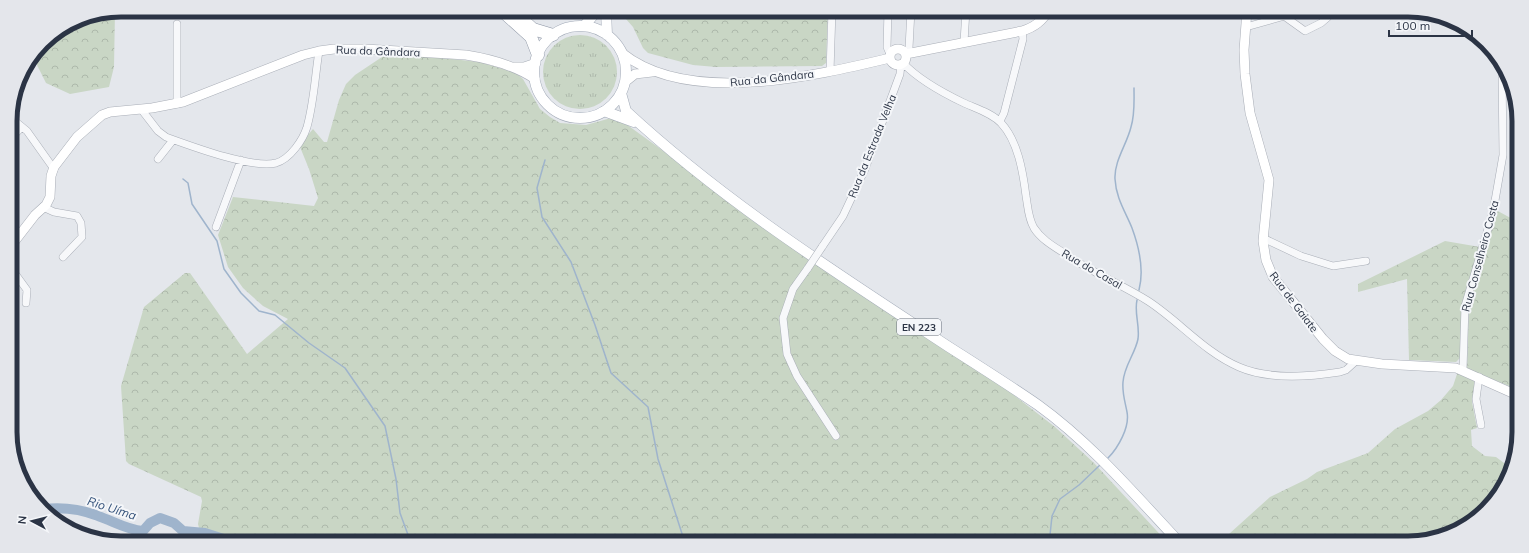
<svg xmlns="http://www.w3.org/2000/svg" width="1529" height="553" viewBox="0 0 1529 553" font-family="Mulish,sans-serif">
	<style>
		.grass { fill: url(#grass-tufts) }
		.forest { fill: url(#forest-crowns) }
		.lines { fill: none; stroke-linecap: round; stroke-linejoin: round }
		.stream { stroke: #9fb4cc; stroke-width: 1.5 }
		.river { stroke: #9fb4cc; stroke-width: 10 }
		.minor-casing { stroke: #a9aeb7; stroke-width: 8 }
		.secondary-casing { stroke: #a9aeb7; stroke-width: 10 }
		.primary-casing { stroke: #a3abb8; stroke-width: 11 }
		.motorway-casing { stroke: #8b94a3; stroke-width: 13 }
		.minor { stroke: #f7f8fa; stroke-width: 7 }
		.secondary { stroke: #fff; stroke-width: 9 }
		.primary { stroke: #fff; stroke-width: 10 }
		.motorway { stroke: #fff; stroke-width: 12 }
		.minor-bridge-casing { stroke: #a9aeb7; stroke-width: 8; stroke-linecap: butt }
		.minor-bridge { stroke: #f7f8fa; stroke-width: 7 }
		.labels { text-anchor: middle; dominant-baseline: central; stroke-width: 4; stroke-linejoin: round; paint-order: stroke }
		.shield { fill: #f4f6f9; stroke: #676e7b; stroke-width: 1 }
		.shield-label { font-size: 10px; font-weight: bold; fill: #2b3445 }
		.street-label { font-size: 11px; fill: #2b3445; stroke: #f4f6f9 }
		.water-label { font-size: 12px; font-style: italic; fill: #34527a; stroke: #f4f6f9 }
		.rim { fill: none; stroke: #2b3445; stroke-width: 5 }
	</style>
	<defs>
		<pattern id="grass-tufts" width="24" height="20" patternUnits="userSpaceOnUse"><rect width="24" height="20" fill="#c9d6c5"/><path d="M3 7l-1-3M5 7V3M7 7l1-3M15 17l-1-3M17 17v-4M19 17l1-3" fill="none" stroke="#adb8ab"/></pattern>
		<pattern id="forest-crowns" width="20" height="18" patternUnits="userSpaceOnUse"><rect width="20" height="18" fill="#c9d6c5"/><path d="M2 6a3 3 0 1 1 6 0M12 15a3 3 0 1 1 6 0" fill="none" stroke="#adb8ab"/></pattern>
	</defs>
	<rect width="100%" height="100%" fill="#e4e7ec"/>
	<!-- grass -->
	<path class="grass" d="M543 72a37 37 0 1 1 74 0a37 37 0 1 1-74 0Z"/>
	<!-- forest -->
	<path class="forest" d="M618,10H828L826,63L822,66L716,67L693,65L648,53L643,48L633,27Z
		M115,11L114,67L109,87L70,94L46,83L33,57L48,38L79,18Z
		M394,53L480,62L516,73L523,79L540,109L550,117L560,123L586,125L611,118L626,124L810,257L1010,392L1055,427L1094,463L1168,543H203L198,524L202,501L201,497L129,464L126,461L121,386L144,307L185,273H190L247,354L288,319L263,306L243,288L228,267L218,235L233,197L314,206L318,198L309,169L300,147L301,143L313,129L324,142H327L339,100L346,84L355,75L385,55Z
		M1496,210L1518,222L1519,390L1467,369L1469,304Z
		M1445,241L1480,247L1462,305L1460,358L1456,362L1409,360L1407,279L1358,292V284Z
		M1459,373L1475,380L1472,402L1477,428L1471,430L1472,446L1485,456L1496,457L1512,469L1475,520L1415,543H1219L1270,497L1307,479L1317,472L1368,453L1395,429L1428,411L1441,400L1453,386L1457,374Z"/>
	<g class="lines">
		<!-- stream -->
		<path class="stream" d="M1134,88C1134,101 1135,114 1131,127C1127,144 1114,161 1115,179C1116,198 1125,211 1132,228C1139,247 1144,271 1139,290
			M545,160L537,188L542,217L571,262L595,325L611,373L648,407L658,459L685,543
			M183,179L188,183L192,204L217,241L224,269L241,293L259,311L275,315L309,343L345,368L385,426L396,479L400,513L411,543
			M1108,458C1118,448 1130,427 1127,412C1125,401 1122,393 1123,382C1124,366 1135,354 1138,339C1140,325 1134,313 1137,300
			M1046,543L1050,535L1052,516L1060,499L1079,485L1100,465"/>
		<!-- river -->
		<path class="river" d="M43,509C61,507 81,509 98,516C113,521 127,530 143,531L150,523L160,518L174,523L183,531L205,533L236,543"/>
		<!-- minor casing -->
		<g class="minor-casing">
			<path id="minor" d="M888,10L887,47L890,54
				M1284,16L1305,31L1321,23L1328,17L1327,10
				M177,24V104
				M1246,27L1306,10
				M964,42L966,10
				M905,52L909,48L911,10
				M903,63C919,80 943,93 964,103C975,108 992,113 1001,123C1018,141 1023,172 1026,196C1028,207 1028,218 1034,228C1041,239 1053,246 1064,253C1090,272 1121,284 1148,301C1179,321 1204,352 1239,367C1269,380 1308,377 1340,372L1346,370L1356,361
				M830,72L832,10
				M141,109L158,131L166,137C191,146 252,169 276,163C290,159 303,140 307,127C314,102 315,76 319,51
				M10,117L27,131L54,169
				M1000,121L1004,113L1023,39L1022,31
				M10,139L22,127
				M158,159L173,140
				M43,207L54,212L77,216L81,223L82,237L63,257
				M216,227L241,160
				M1263,238L1301,256L1333,266L1366,261
				M822,247L843,216L865,169L900,74L901,64
				M11,268L27,290L26,303
				M808,268L793,289L783,318L787,354L797,376L836,436
				M1463,370L1465,306L1493,212L1503,155L1502,70
				M1479,377L1476,399L1481,425"/>
		</g>
		<!-- secondary casing -->
		<g class="secondary-casing">
			<path id="secondary" d="M1247,10L1244,50L1245,74L1250,113L1269,180L1263,241L1266,260L1273,277L1323,339L1335,351L1348,359L1382,364L1456,368L1519,396
				M890 57a8 8 0 1 1 16 0a8 8 0 1 1-16 0Z
				M622,53C688,106 815,76 890,58
				M906,54L1022,31C1035,27 1042,21 1049,10
				M514,67H524L536,63
				M625,82L635,74L652,72
				M11,246L35,215L46,205L50,197L51,176L54,167L77,137L102,115L110,112L152,108L183,102L303,55L319,51L334,49H365L466,55C491,59 514,65 535,79"/>
		</g>
		<!-- primary casing -->
		<g class="primary-casing">
			<path id="primary" d="M606,10L607,35
				M584,26L598,10
				M534 72a46 46 0 1 1 92 0a46 46 0 1 1-92 0Z
				M621,93L626,111C724,202 838,274 949,347C979,366 1009,385 1038,405C1092,444 1135,495 1180,543
				M604,111L634,122"/>
		</g>
		<!-- motorway casing -->
		<g class="motorway-casing">
			<path id="motorway" d="M501,10L531,37L538,55
				M523,20L533,29L553,35"/>
		</g>
		<!-- minor -->
		<use href="#minor" class="minor"/>
		<!-- secondary -->
		<use href="#secondary" class="secondary"/>
		<!-- primary -->
		<use href="#primary" class="primary"/>
		<!-- motorway -->
		<use href="#motorway" class="motorway"/>
		<!-- minor-bridge casing -->
		<g class="minor-bridge-casing">
			<path id="minor-bridge" d="M808,268L822,247"/>
		</g>
		<!-- minor-bridge -->
		<use href="#minor-bridge" class="minor-bridge"/>
	</g>
	<g class="labels">
		<!-- shield labels -->
		<rect class="shield" x="897" y="319" width="44" height="16" rx="3"/>
		<g class="shield-label">
			<text x="919" y="327">EN 223</text>
		</g>
		<!-- street labels -->
		<g class="street-label">
			<text transform="translate(378 51) rotate(2)">Rua da Gândara</text>
			<text transform="translate(772 78) rotate(-6)">Rua da Gândara</text>
			<text transform="translate(872 146) rotate(-68)">Rua da Estrada Velha</text>
			<text transform="translate(1480 256) rotate(-75)">Rua Conselheiro Costa</text>
			<text transform="translate(1092 269) rotate(30)">Rua do Casal</text>
			<text transform="translate(1294 302) rotate(53)">Rua de Gaiate</text>
		</g>
		<!-- water labels -->
		<g class="water-label">
			<text transform="translate(112 508) rotate(18)">Rio Uíma</text>
		</g>
	</g>
	<!-- crop -->
	<path d="M0 0H1529V553H0ZM121 17H1408A104 104 0 0 1 1512 121V432A104 104 0 0 1 1408 536H121A104 104 0 0 1 17 432V121A104 104 0 0 1 121 17Z" fill="#e4e6eb" fill-rule="evenodd"/>
	<path class="rim" d="M121 17H1408A104 104 0 0 1 1512 121V432A104 104 0 0 1 1408 536H121A104 104 0 0 1 17 432V121A104 104 0 0 1 121 17Z"/>
	<!-- north arrow -->
	<g transform="translate(32 521) rotate(277)" stroke="#f4f6f9" stroke-width="3" paint-order="stroke">
	<path d="M0-3L7 15L0 10L-7 15Z" fill="#2b3445"/>
	<text y="-6" font-size="11" font-weight="bold" text-anchor="middle" fill="#2b3445">N</text>
	</g>
	<!-- scale -->
	<path d="M1389 30v6h83v-6" fill="none" stroke="#2b3445" stroke-width="2"/>
	<text x="1395" y="30" font-size="12" fill="#2b3445" stroke="#f4f6f9" stroke-width="3" paint-order="stroke">100 m</text>
</svg>
